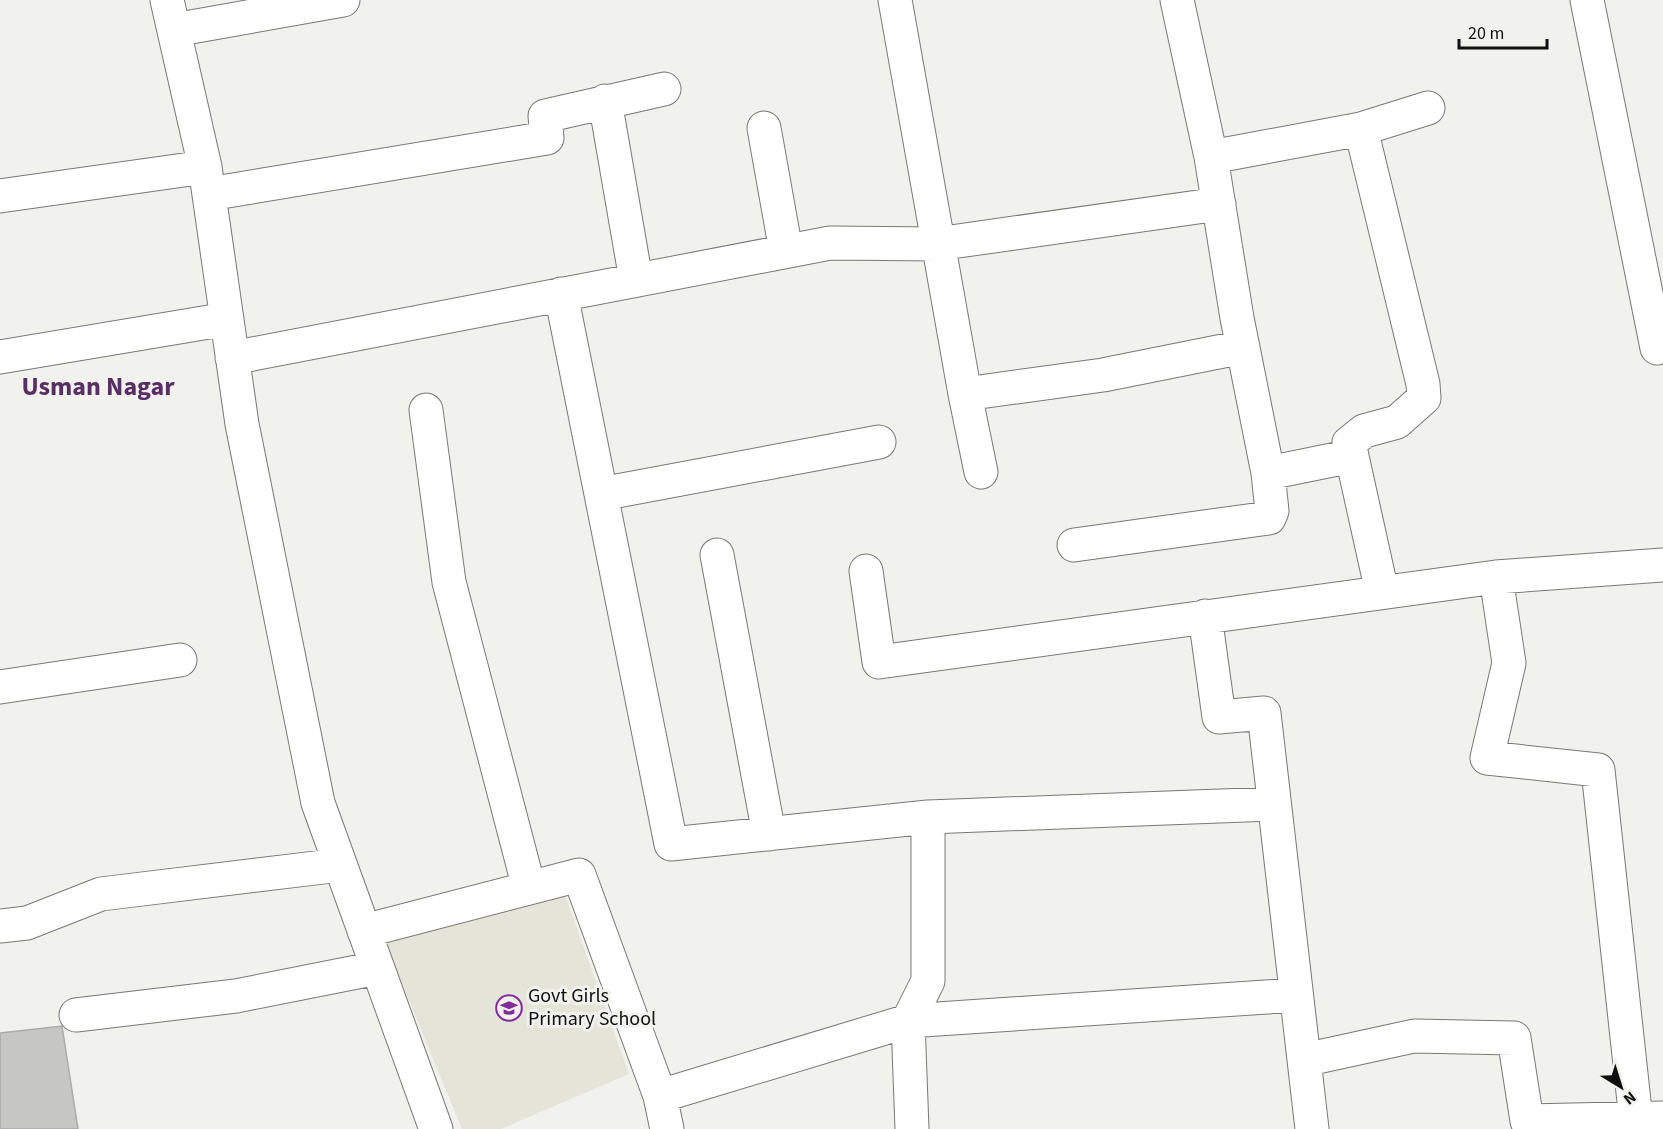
<svg xmlns="http://www.w3.org/2000/svg" width="1663" height="1129" viewBox="0 0 1663 1129" font-family="'Source Sans 3',sans-serif">
	<style>
		.built { fill: #e4e4d9 }
		.building { fill: #c6c6c2; stroke: #ababa7; stroke-width: 1.5 }
		.lines { fill: none; stroke-linecap: round; stroke-linejoin: round }
		.minor-casing { stroke: #787874; stroke-width: 35 }
		.minor { stroke: #fff; stroke-width: 33 }
		.labels { text-anchor: middle; dominant-baseline: central; stroke-width: 6; stroke-linejoin: round; paint-order: stroke }
		.poi-label { font-size: 20px; fill: #0f0f0e; stroke: #f1f2ed; text-anchor: start }
		.district-label { font-size: 26px; font-weight: bold; fill: #592e64; stroke: #f1f2ed }
	</style>
	<rect width="100%" height="100%" fill="#f1f2ed"/>
	<!-- built -->
	<path class="built" d="M565,895L629,1074L501,1129H462L385,942Z"/>
	<!-- building -->
	<path class="building" d="M62,1026L78,1129H0V1033Z"/>
	<g class="lines">
		<!-- minor casing -->
		<g class="minor-casing">
			<path id="minor" d="M167,0L205,167L242,424L318,803L436,1129
				M895,0L965,394L981,472
				M1587,0L1657,348
				M174,30L343,0
				M605,101L636,280
				M764,128L786,251
				M1361,129L1423,384L1424,398L1397,422L1364,431L1349,443L1382,592
				M1211,157L1361,129L1428,108
				M209,194L547,138L545,116L664,89
				M0,196L205,167
				M561,294L671,844L928,817L1273,804
				M0,357L227,319
				M232,358L830,243L937,244L1219,204
				M965,394L1103,375L1243,347
				M426,410L449,582L529,888
				M1268,473L1352,456
				M601,494L879,442
				M1074,545L1269,518L1272,511L1268,473L1237,318L1211,157L1177,0
				M717,555L769,834
				M866,571L879,662L1496,577L1663,565
				M1496,577L1509,663L1487,758L1598,770L1637,1129
				M1205,616L1219,717L1264,713L1312,1129
				M0,687L180,660
				M0,926L27,923L101,894L340,865
				M364,931L579,875L660,1096L667,1129
				M76,1015L236,996L377,968
				M1304,1060L1414,1036L1514,1038L1527,1121L1663,1118
				M660,1096L908,1021L1296,995
				M912,1129L908,1021L928,981V817"/>
		</g>
		<!-- minor -->
		<use href="#minor" class="minor"/>
	</g>
	<!-- icons -->
	<defs>
		<g id="school-ring" transform="scale(1.35)"><circle r="9.5" fill="#f1f2ed" stroke="#842c99" stroke-width="1.5"/><path d="M0-5L7-2L0 1L-7-2ZM-4 1L0 2.5L4 1V4Q0 6-4 4Z" fill="#842c99"/></g>
	</defs>
	<g fill-rule="evenodd">
		<use href="#school-ring" x="509" y="1008"/>
	</g>
	<g class="labels">
		<!-- poi labels -->
		<g class="poi-label">
			<text x="528" y="996">Govt Girls<tspan x="528" dy="23">Primary School</tspan></text>
		</g>
		<!-- district labels -->
		<g class="district-label">
			<text x="98" y="386">Usman Nagar</text>
		</g>
	</g>
	<!-- north arrow -->
	<g transform="translate(1621 1087) rotate(142)" stroke="#f1f2ed" stroke-width="4.5" paint-order="stroke">
	<path d="M0-4.5L10 22L0 15L-10 22Z" fill="#0f0f0e"/>
	<text y="-9" font-size="16" font-weight="bold" text-anchor="middle" fill="#0f0f0e">N</text>
	</g>
	<!-- scale -->
	<path d="M1459 39v9h88v-9" fill="none" stroke="#0f0f0e" stroke-width="3"/>
	<text x="1468" y="39" font-size="18" fill="#0f0f0e" stroke="#f1f2ed" stroke-width="4.5" paint-order="stroke">20 m</text>
</svg>
